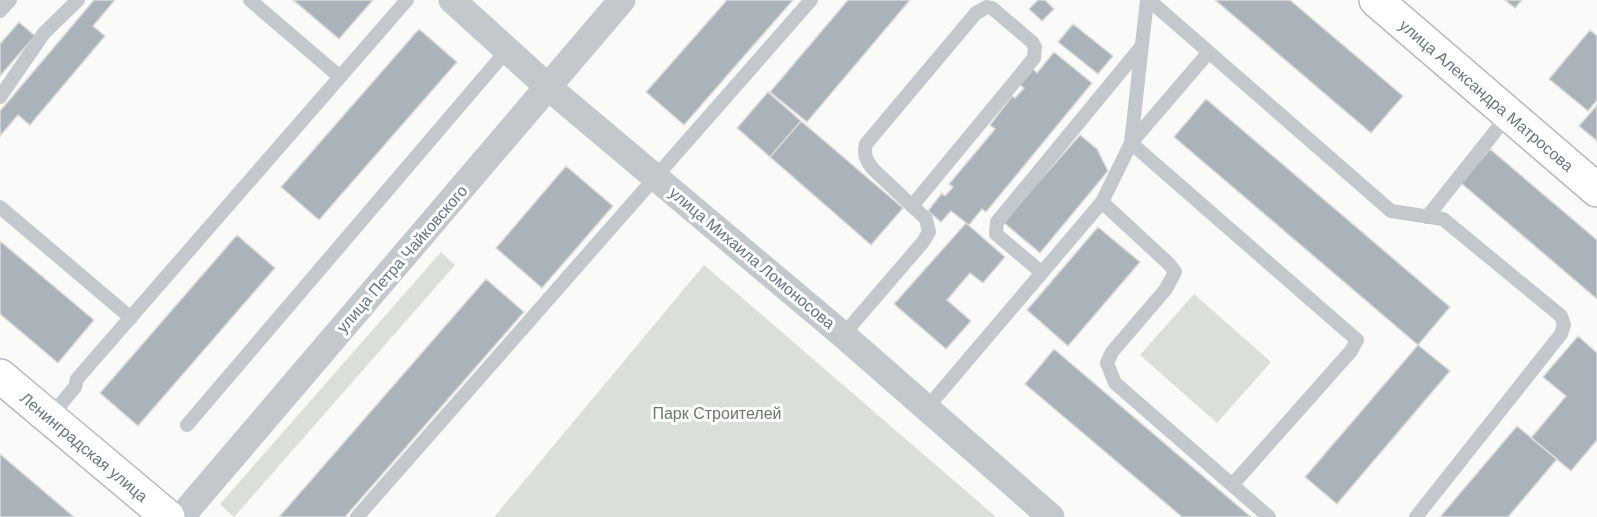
<svg xmlns="http://www.w3.org/2000/svg" width="1597" height="517" viewBox="0 0 1597 517" font-family="Helvetica,sans-serif">
	<style>
		.green { fill: #dadfd7 }
		.building { fill: #aab3b9; stroke: #dcdcda; stroke-width: 1.5 }
		.lines { fill: none; stroke-linecap: round; stroke-linejoin: round }
		.secondary-casing { stroke: #b3babf; stroke-width: 36 }
		.lane { stroke: #c3c8cc; stroke-width: 14 }
		.street { stroke: #c3c8cc; stroke-width: 27 }
		.secondary { stroke: #fff; stroke-width: 33 }
		.labels { text-anchor: middle; dominant-baseline: central; stroke-width: 6; stroke-linejoin: round; paint-order: stroke }
		.street-label { font-size: 16px; fill: #657683; stroke: #fff }
		.park-label { font-size: 16px; fill: #687a64; stroke: #fff }
	</style>
	<rect width="100%" height="100%" fill="#fafaf8"/>
	<!-- green -->
	<path class="green" d="M441,252L455,265L234,517L220,504Z
		M704,265L996,517H494Z
		M1194,294L1271,362L1217,423L1140,355Z"/>
	<!-- building -->
	<path class="building" d="M94,0H115L93,26L105,36L30,125L18,115L0,136V111Z
		M293,0H373L339,39Z
		M727,0H793L684,125L646,92Z
		M848,0H910L807,122L770,92Z
		M1038,0H1045L1054,9L1042,21L1029,9Z
		M1215,0H1290L1403,96L1371,133Z
		M1505,0H1522L1515,8Z
		M19,22L35,36L0,76V44Z
		M1073,24L1113,56L1098,74L1058,42Z
		M419,29L457,62L319,220L281,187Z
		M1590,30L1597,36V100L1588,111L1549,79Z
		M1054,52L1092,83L986,212L982,209L969,225L951,211L941,222L928,211L942,193L945,196L953,187L949,184L995,129L990,125L1012,96L1015,98L1024,88L1020,85L1033,69L1037,73Z
		M768,92L801,121L770,157L737,128Z
		M1206,99L1450,307L1418,345L1174,137Z
		M1597,105V141L1579,126Z
		M801,121L903,208L871,245L770,157Z
		M1080,135L1097,149L1108,171L1040,253L1003,222Z
		M1490,149L1597,240V299L1461,183Z
		M566,166L613,206L542,288L496,248Z
		M966,223L1005,257L983,283L970,273L947,300L971,321L946,349L894,304Z
		M1098,227L1140,262L1068,346L1027,310Z
		M237,235L275,268L138,426L100,393Z
		M0,241L94,320L58,363L0,314Z
		M486,279L524,312L345,517H279Z
		M1578,336L1597,353V440L1571,471L1531,438L1566,396L1543,377Z
		M1418,345L1450,371L1337,504L1305,477Z
		M1054,349L1251,517H1182L1025,384Z
		M1517,426L1557,459L1508,517H1440Z
		M0,454L74,517H0Z"/>
	<g class="lines">
		<!-- secondary casing -->
		<g class="secondary-casing">
			<g id="secondary">
				<path id="s1" d="M1376,0L1597,190"/>
				<path id="s2" d="M0,376L168,517"/>
			</g>
		</g>
		<!-- lane -->
		<path class="lane" d="M250,0L340,77
			M1147,0L1131,143L1357,340L1351,351L1233,484
			M1149,0L1391,211L1443,219L1561,316L1564,325L1561,334L1416,517
			M0,11L10,0
			M0,97L44,33L78,0
			M1102,202L1169,264L1175,272L1166,289L1112,352L1107,363L1115,383L1269,517
			M0,207L131,318
			M1427,217L1509,114
			M1041,272L996,234L997,222L1141,47
			M843,335L923,242L929,232L926,219L874,170C867,162 863,155 866,144L976,13L987,7L992,8L1032,42L1035,47L1034,58L912,206
			M926,409L1102,202L1131,143L1209,52
			M50,417L75,387L77,379L407,0
			M187,425L508,49
			M357,517L811,0"/>
		<!-- street -->
		<path class="street" d="M452,0L548,87L843,335L1051,517
			M181,517L622,0"/>
		<!-- secondary -->
		<use href="#secondary" class="secondary"/>
	</g>
	<g class="labels">
		<!-- street labels -->
		<g class="street-label">
			<text stroke="none"><textPath href="#s1" startOffset="146">улица Александра Матросова</textPath></text>
			<text transform="translate(752 258) rotate(40)">улица Михаила Ломоносова</text>
			<text transform="translate(402 259) rotate(-49)">улица Петра Чайковского</text>
			<text stroke="none"><textPath href="#s2" startOffset="110">Ленинградская улица</textPath></text>
		</g>
		<!-- park labels -->
		<g class="park-label">
			<text x="717" y="413">Парк Строителей</text>
		</g>
	</g>
</svg>
